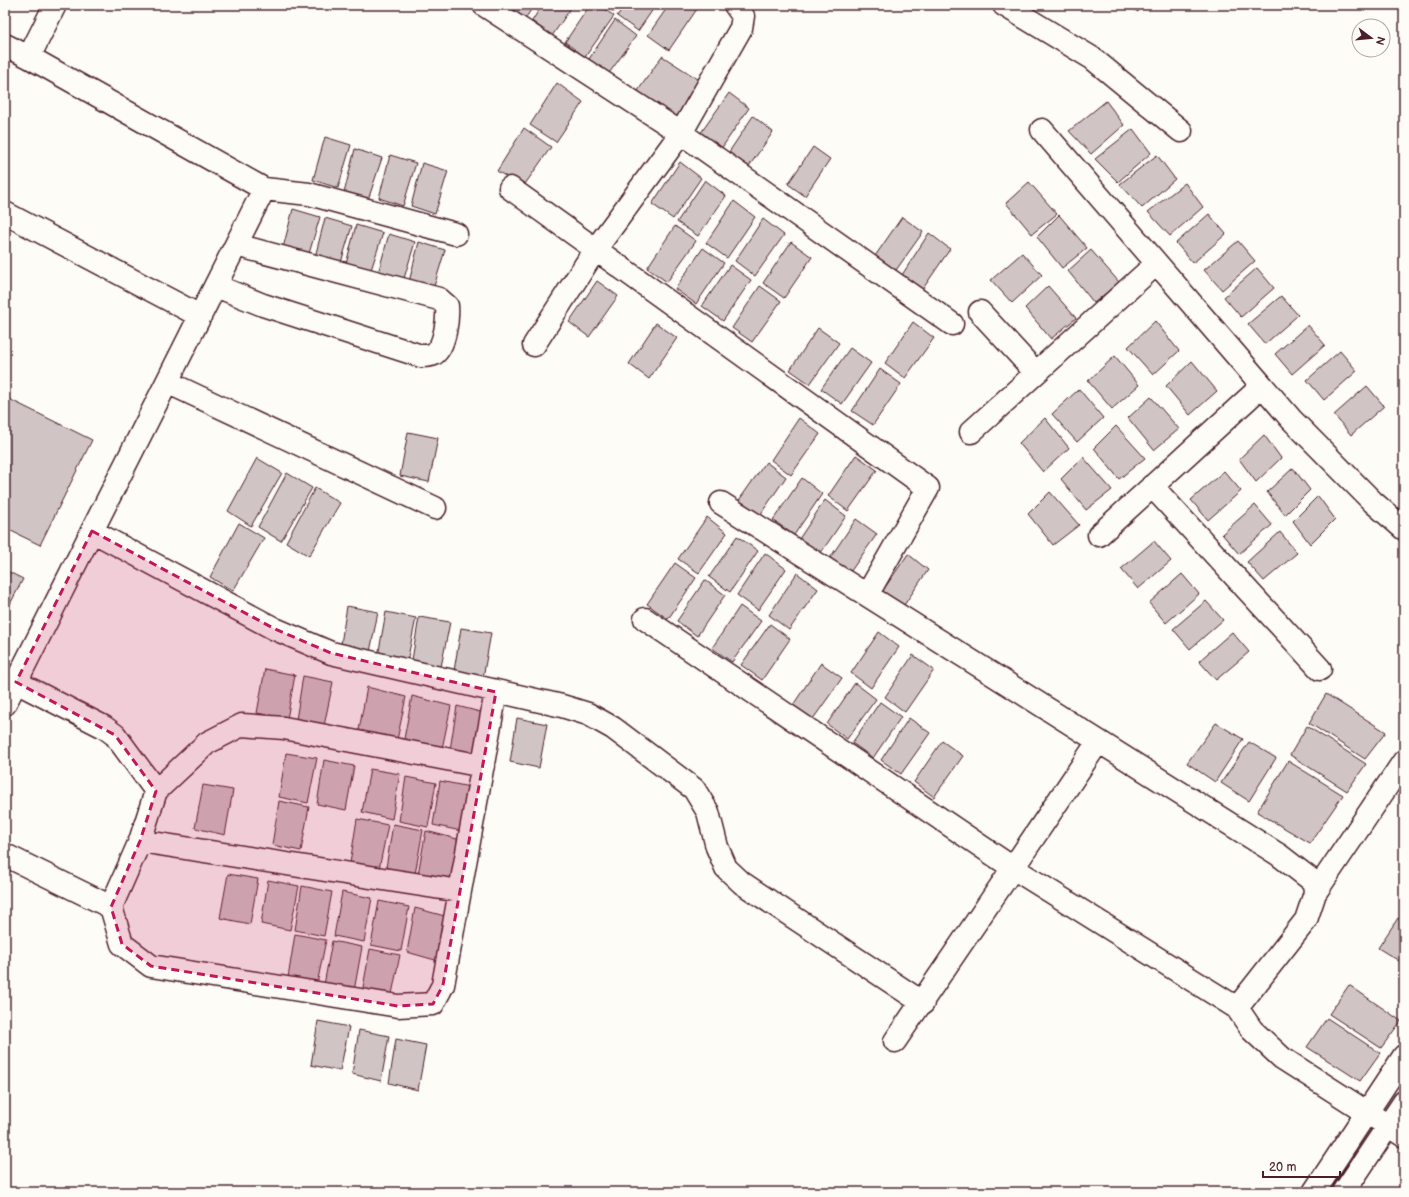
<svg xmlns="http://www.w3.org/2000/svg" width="1409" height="1197" viewBox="0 0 1409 1197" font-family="'Balsamiq Sans',sans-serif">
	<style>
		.building { fill: #d0c5c4; stroke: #4a1f2b }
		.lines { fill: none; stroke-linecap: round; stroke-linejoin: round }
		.street-casing { stroke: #4a1f2b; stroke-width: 25 }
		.street { stroke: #fdfcf7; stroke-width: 22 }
		.marked { fill: #c2185b; fill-opacity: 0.2; stroke: #c2185b; stroke-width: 3; stroke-dasharray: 8 5; stroke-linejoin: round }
	</style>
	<rect width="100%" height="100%" fill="#fdfcf7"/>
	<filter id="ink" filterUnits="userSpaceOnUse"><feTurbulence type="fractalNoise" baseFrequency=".025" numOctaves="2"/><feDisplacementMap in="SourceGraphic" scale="8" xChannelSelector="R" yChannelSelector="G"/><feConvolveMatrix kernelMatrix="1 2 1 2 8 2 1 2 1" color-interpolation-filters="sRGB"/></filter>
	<g filter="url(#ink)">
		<!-- building -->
		<path class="building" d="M505,5H534L525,19Z
			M542,5H573L552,36L532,21Z
			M590,5H599L614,16L585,57L565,42Z
			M604,5H618L614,12Z
			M625,5H656L638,31L617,16Z
			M669,5H691L697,9L669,50L648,35Z
			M1126,5H1142L1138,12Z
			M615,20L636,36L607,76L587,62Z
			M662,56L704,83L675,124L635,95Z
			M557,83L583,102L556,142L530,125Z
			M729,93L749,108L721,149L700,134Z
			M1106,101L1124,125L1091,154L1069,131Z
			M753,116L773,132L745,172L725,158Z
			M524,128L551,147L523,187L497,171Z
			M1133,129L1151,153L1118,182L1095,159Z
			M325,137L351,145L338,188L313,180Z
			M813,147L830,159L805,196L788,184Z
			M355,149L382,158L368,200L344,193Z
			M390,155L416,163L403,206L379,198Z
			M1157,155L1175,179L1142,208L1120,184Z
			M680,162L701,178L673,219L652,204Z
			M422,163L448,171L435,214L411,206Z
			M705,180L726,196L698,236L677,222Z
			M1029,182L1057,214L1032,234L1006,203Z
			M1185,183L1203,207L1170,236L1148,212Z
			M734,201L755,217L727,258L706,243Z
			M293,209L320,217L307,260L282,252Z
			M1209,214L1226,234L1193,263L1176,243Z
			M1059,215L1087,248L1062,268L1037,237Z
			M902,217L923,232L894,273L873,259Z
			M325,218L352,226L339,269L314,261Z
			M763,219L784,235L755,276L735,261Z
			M356,225L383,233L369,276L345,268Z
			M675,226L696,241L667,282L647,268Z
			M929,233L950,249L922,290L902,275Z
			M389,234L415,242L402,285L377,277Z
			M1238,241L1255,261L1222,290L1204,270Z
			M419,242L445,250L432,293L408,286Z
			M791,242L812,257L784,298L763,283Z
			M703,248L724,263L696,304L675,289Z
			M1091,250L1119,282L1094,303L1068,271Z
			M1022,253L1042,275L1012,303L991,280Z
			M730,265L751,280L723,321L702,306Z
			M1257,268L1274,288L1241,317L1224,297Z
			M597,281L618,296L589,337L569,322Z
			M760,286L781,301L752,342L732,328Z
			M1048,286L1076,318L1051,339L1025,308Z
			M1281,296L1298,315L1265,344L1248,324Z
			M1155,321L1179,351L1153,375L1128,347Z
			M913,322L934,338L905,378L885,363Z
			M656,323L677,338L649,379L629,364Z
			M1308,325L1325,345L1292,374L1275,354Z
			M818,328L839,343L810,384L790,370Z
			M850,348L871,363L842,404L821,389Z
			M1340,351L1357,371L1324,400L1307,380Z
			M1115,356L1139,385L1112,409L1088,381Z
			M1192,361L1217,391L1190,415L1166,386Z
			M880,369L901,384L873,425L852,411Z
			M1367,386L1384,406L1351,435L1334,415Z
			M1079,389L1103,418L1077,442L1052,414Z
			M5,397L92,440L40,545L5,528Z
			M1151,397L1179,429L1154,450L1128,418Z
			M799,418L820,434L791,475L771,460Z
			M1045,418L1069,448L1043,472L1019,443Z
			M1116,426L1145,458L1119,479L1094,448Z
			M408,432L438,438L429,482L400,476Z
			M1264,435L1281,458L1256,482L1239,459Z
			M856,455L877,470L848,511L828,496Z
			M1083,457L1112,490L1086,510L1061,479Z
			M257,458L282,473L251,526L228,511Z
			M766,462L786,477L758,518L737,503Z
			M1293,468L1310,490L1285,515L1267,492Z
			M1224,471L1241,491L1208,520L1191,500Z
			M287,473L312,488L281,541L258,527Z
			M802,478L822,494L794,535L773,520Z
			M315,488L340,503L309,556L286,542Z
			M1050,492L1079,525L1053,545L1028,514Z
			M1318,496L1335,519L1310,544L1293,521Z
			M825,500L846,516L818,557L797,542Z
			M1255,505L1272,525L1239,554L1222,534Z
			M707,517L727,533L699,573L678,559Z
			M856,519L877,534L848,575L828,561Z
			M239,523L264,538L233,591L210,577Z
			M1280,532L1297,553L1264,581L1247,562Z
			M737,536L758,551L730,592L709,577Z
			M1154,541L1171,561L1138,589L1121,569Z
			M765,553L786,569L758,610L737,595Z
			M908,554L928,570L900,611L879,596Z
			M675,563L696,578L668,619L647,604Z
			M5,570L23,579L5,614Z
			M797,573L818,589L789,630L769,615Z
			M1182,574L1199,594L1166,623L1149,603Z
			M705,580L725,595L697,636L677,621Z
			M1206,601L1223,620L1190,649L1173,629Z
			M347,606L378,612L369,657L340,650Z
			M740,606L761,621L732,662L712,648Z
			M386,612L416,618L407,662L378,656Z
			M419,617L450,622L441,667L412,660Z
			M770,624L790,639L762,680L741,665Z
			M461,628L491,633L483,678L454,671Z
			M879,632L899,647L871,688L851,673Z
			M1232,632L1249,652L1216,680L1199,661Z
			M913,655L934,670L905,712L885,697Z
			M821,663L842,678L813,719L793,705Z
			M265,669L295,675L287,719L257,713Z
			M303,676L333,682L324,726L296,720Z
			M855,683L876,699L847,739L827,724Z
			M367,687L406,697L397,740L359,730Z
			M1326,694L1386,732L1365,759L1309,723Z
			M412,696L451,706L442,749L404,739Z
			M880,702L901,717L873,758L852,743Z
			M457,706L488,714L478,757L450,750Z
			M517,718L547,724L539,768L510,762Z
			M909,718L930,733L901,774L881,760Z
			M1216,723L1243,739L1215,782L1187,763Z
			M1307,726L1366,764L1347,791L1290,755Z
			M942,741L963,756L934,797L914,782Z
			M1249,742L1276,758L1249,801L1221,783Z
			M286,753L317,758L308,803L279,797Z
			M324,760L354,766L346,810L317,804Z
			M1288,761L1343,795L1310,843L1257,812Z
			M370,769L400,774L392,819L362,812Z
			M406,777L436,783L428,827L399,821Z
			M440,781L470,787L461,831L433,825Z
			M203,785L233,790L225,835L195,828Z
			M279,801L309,807L301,851L272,845Z
			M357,819L388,825L379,869L350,863Z
			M393,824L423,830L415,874L386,868Z
			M426,831L465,841L456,884L418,874Z
			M228,874L258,879L250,924L220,918Z
			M268,880L299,886L290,930L261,924Z
			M302,886L332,892L324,936L295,930Z
			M342,892L372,898L364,942L334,936Z
			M379,901L409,907L401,951L371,945Z
			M415,908L452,918L442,962L407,952Z
			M1398,918L1404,922V964L1378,948Z
			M295,934L326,940L317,984L288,978Z
			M332,941L362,947L354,991L324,985Z
			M370,949L400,955L391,999L362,993Z
			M1349,985L1401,1021L1381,1048L1329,1014Z
			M1327,1018L1380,1053L1360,1081L1307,1047Z
			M318,1021L349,1027L340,1071L311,1065Z
			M359,1030L389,1036L381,1081L352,1074Z
			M396,1039L426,1045L418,1090L389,1083Z"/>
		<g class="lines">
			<!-- street casing -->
			<g class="street-casing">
				<path id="street" d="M55,5L29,57L264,189L309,194L456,234
					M484,5L681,133L952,324
					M1004,5L1092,58L1181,131
					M5,45L29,57
					M1042,130L1291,419L1373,502L1404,529
					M510,188L928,488L867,595
					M5,213L200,316
					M216,286L263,305L421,356C425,356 430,356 434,354C445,346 448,319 447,306L439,299L236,245
					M980,312L1036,373
					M534,345L595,250L681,133L741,28L743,16L735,5
					M167,382L435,508
					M971,432L1156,264
					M1152,486L1320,669
					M721,503L1279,855L1314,882L1315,893L1306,920L1237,1008L1252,1030L1282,1058L1404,1136
					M92,531L275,629L331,653L562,706L588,714L613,728L694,789L708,812L717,847L726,868L742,883L923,1003
					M1099,535L1262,386
					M645,619L1013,868L1098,742
					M16,682L104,727L115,735L156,791L140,841L460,891
					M5,704L264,189
					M156,791L207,743L242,725L284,728L483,766
					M5,855L111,907L140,841
					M1315,893L1404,761
					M111,907L122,944L151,966L398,1006L433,1004L443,985L496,692
					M895,1041L1013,868L1237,1008
					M1314,1192L1404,1056
					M1344,1192L1404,1102"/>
			</g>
			<!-- street -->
			<use href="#street" class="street"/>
		</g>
	</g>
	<!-- marked area -->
	<path class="marked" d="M92,531L275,629L331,653L496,692L443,985L433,1004L398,1006L151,966L122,944L111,907L140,841L156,791L115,735L16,682Z"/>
	<!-- margin -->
	<rect width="1409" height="1197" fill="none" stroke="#fdfcf7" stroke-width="20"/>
	<rect x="10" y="10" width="1389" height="1177" fill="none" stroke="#4a1f2b" stroke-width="1.5" filter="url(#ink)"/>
	<!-- north arrow -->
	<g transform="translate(1371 38) rotate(106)"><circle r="19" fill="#fdfcf7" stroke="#b5a4a5"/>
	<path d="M0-3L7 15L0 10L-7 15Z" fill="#4a1f2b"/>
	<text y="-6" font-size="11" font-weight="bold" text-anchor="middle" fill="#4a1f2b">N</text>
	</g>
	<!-- scale -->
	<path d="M1263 1171v6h77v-6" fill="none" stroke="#4a1f2b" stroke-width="2"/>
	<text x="1269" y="1171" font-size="12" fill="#4a1f2b" stroke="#fdfcf7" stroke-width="3" paint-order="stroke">20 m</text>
</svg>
